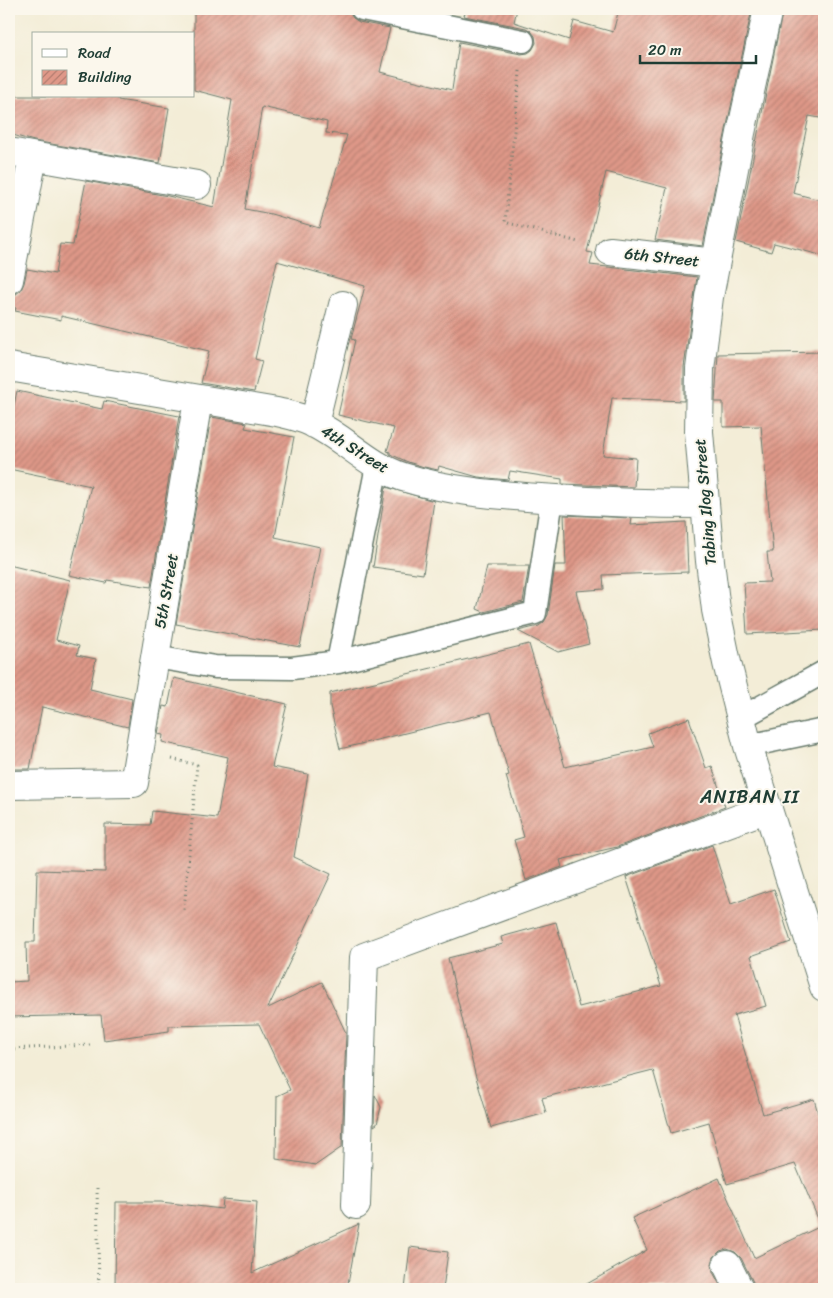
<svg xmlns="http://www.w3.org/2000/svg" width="833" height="1298" viewBox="0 0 833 1298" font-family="Sriracha,sans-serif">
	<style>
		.building { fill: url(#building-hatch); fill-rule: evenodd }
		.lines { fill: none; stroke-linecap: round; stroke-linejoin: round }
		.service-casing { stroke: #697b6d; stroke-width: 25 }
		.minor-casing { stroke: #697b6d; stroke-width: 30 }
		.path { stroke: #697b6d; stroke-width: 3; stroke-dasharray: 1 4; stroke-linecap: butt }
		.service { stroke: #fff; stroke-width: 22 }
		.minor { stroke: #fff; stroke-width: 28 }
		.labels { text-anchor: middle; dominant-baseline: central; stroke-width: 4; stroke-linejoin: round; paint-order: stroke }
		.street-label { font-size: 16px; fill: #1f3d34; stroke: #fbf7ec }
		.quarter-label { font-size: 19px; letter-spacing: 1px; fill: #1f3d34; stroke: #fbf7ec }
	</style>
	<defs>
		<pattern id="building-hatch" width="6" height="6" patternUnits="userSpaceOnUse" patternTransform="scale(1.25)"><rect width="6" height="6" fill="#df9888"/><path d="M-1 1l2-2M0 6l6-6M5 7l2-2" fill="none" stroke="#b47d70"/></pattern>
	</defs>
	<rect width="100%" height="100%" fill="#fbf7ec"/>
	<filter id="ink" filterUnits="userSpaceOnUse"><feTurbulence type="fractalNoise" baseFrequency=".02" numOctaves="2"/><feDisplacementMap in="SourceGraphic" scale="10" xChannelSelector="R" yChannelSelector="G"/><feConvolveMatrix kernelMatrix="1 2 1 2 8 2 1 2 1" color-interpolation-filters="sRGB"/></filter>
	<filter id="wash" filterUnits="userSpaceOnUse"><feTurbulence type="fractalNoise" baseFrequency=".0096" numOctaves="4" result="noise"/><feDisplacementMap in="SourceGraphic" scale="20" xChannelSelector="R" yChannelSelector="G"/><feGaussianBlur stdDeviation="1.12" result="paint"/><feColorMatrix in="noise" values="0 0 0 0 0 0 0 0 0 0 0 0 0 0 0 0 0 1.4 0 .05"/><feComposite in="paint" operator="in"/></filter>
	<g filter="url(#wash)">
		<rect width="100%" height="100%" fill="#f3edd7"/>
		<g id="blocks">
			<!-- building -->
			<path class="building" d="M194,9H334L349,12L353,18L359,22L390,28L380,72L452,90L459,42L521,54L528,53L532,50L536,43L535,36L531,31L526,28L464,16L466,9H517L514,22L569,40L574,21L613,32L619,9H752L726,130L703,246L655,240L667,188L606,172L587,252L593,253L590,265L697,277L684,367V401L612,398L603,455L636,458L634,487L562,484V479L510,471L508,480L478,477L439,466L438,470L424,467L408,462L390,454V452L387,451L394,428L338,415L355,340L351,339L365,286L277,261L255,359L262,361L254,392L201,383L209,351L61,316V320L15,311L16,308L9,307V295H15L21,290L24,283L27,269L55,274L60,244L73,245L86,181L168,196L214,207L232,100L194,90ZM262,107L327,122L326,133L347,135L319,228L271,214L245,209Z
				M783,9H824V101L820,118L809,116L793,193L824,201V256L774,243L771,252L736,242Z
				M9,96H119L118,100L169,108L160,163L34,141L9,134Z
				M824,352V630L747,634L744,583L770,582L767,552H773L761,426L723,427V402H715L718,354Z
				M17,391L102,409L104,401L179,416L151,587L107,580L106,583L69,575L91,486L9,469V429Z
				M211,417L247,423L245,428L294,437L275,537L320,547L300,647L176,624Z
				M386,487L434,501L423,574L373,567Z
				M564,515L632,518L631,525L686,522L688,572L603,575L604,589L576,591L589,644L558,652L518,631L539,626L544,622L548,615L555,565H566Z
				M9,565L70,580L56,640L79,646L77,655L96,659L90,689L132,699L128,727L42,707L30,769H9Z
				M487,566H529L523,602L484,612L477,609Z
				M529,644L565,767L653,747L648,733L689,718L706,768L712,766L725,807L617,847L560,860L562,867L526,880L514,840L524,837L506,776L509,775L491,712L340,749L330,706V693Z
				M174,678L287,704L272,767L308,774L294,857L331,874L268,1008L322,982L346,1033L342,1147L316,1165L276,1159L277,1096L290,1090L259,1024L169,1026V1031L104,1040L101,1015L9,1017V982L27,981L26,942H35L37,870L105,872V824L150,825L152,811L217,818L228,757L162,742L163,735L158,734L163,706L168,707Z
				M712,845L731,904L774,889L791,942L751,956L766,1006L734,1015L763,1114L814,1099L824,1134V1289H755L753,1282L741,1258L735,1252L727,1249L720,1251L714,1257L712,1264L713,1272L722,1289H578L647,1250L632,1218L719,1178L754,1258L821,1226L795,1164L727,1184L709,1122L671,1133L653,1070L542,1098L546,1113L491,1128L475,1074L448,958L503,944L501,937L556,922L579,1007L661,986L626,877Z
				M375,1095L381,1107L377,1124L374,1126Z
				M223,1199L257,1202L252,1273L359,1224L347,1289H115L116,1202H161L222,1209Z
				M410,1247L448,1252L443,1289H405Z"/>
		</g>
	</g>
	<g filter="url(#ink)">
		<use href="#blocks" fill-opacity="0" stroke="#697b6d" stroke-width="1"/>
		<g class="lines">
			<!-- service casing -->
			<g class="service-casing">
				<path id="service" d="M362,9L523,41
					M155,657L215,667L292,668L338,662L535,613L552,499
					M338,662L377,466
					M741,718L824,672
					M748,746L824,730"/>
			</g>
			<!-- minor casing -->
			<g class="minor-casing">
				<path id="minor" d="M768,9L741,133L709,297L700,369L699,432L710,561L716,610L727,663L748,746L824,987
					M9,152L197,185
					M610,251L715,263
					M9,280L33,157
					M9,367L277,412C289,415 301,417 313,423C346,439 367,465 403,477C448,491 496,495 541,498C596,502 649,504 704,504
					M314,424L343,305
					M9,785L134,783L198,400
					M356,1205L364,957L768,808
					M727,1265L739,1289"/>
			</g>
			<!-- path -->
			<path class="path" d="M520,71L505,222L578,242
				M172,759L197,765L184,910
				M9,1049L90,1045
				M97,1188L99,1289"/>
			<!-- service -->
			<use href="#service" class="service"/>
			<!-- minor -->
			<use href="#minor" class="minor"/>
		</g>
	</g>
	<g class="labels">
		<!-- street labels -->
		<g class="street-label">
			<text transform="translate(662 257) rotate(6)">6th Street</text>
			<text transform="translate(355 449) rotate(32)">4th Street</text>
			<text transform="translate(705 502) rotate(-95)">Tabing Ilog Street</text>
			<text transform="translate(166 591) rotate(-80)">5th Street</text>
		</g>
		<!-- quarter labels -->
		<g class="quarter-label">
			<text x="750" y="796">ANIBAN II</text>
		</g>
	</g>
	<!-- margin -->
	<rect width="833" height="1298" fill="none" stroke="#fbf7ec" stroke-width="30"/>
	<!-- legend -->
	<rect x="32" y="32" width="162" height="65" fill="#fbf7ec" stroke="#a3ada2"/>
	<rect x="42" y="49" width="25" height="8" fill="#ffffff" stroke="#a3ada2"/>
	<text x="78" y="58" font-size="15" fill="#1f3d34">Road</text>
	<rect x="42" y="70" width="25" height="15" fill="url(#building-hatch)" stroke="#a3ada2"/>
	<text x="78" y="82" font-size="15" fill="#1f3d34">Building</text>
	<!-- scale -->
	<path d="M640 55v8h116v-8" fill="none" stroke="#1f3d34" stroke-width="2.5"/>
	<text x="648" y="55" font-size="15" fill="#1f3d34" stroke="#fbf7ec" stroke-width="4" paint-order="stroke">20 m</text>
</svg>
